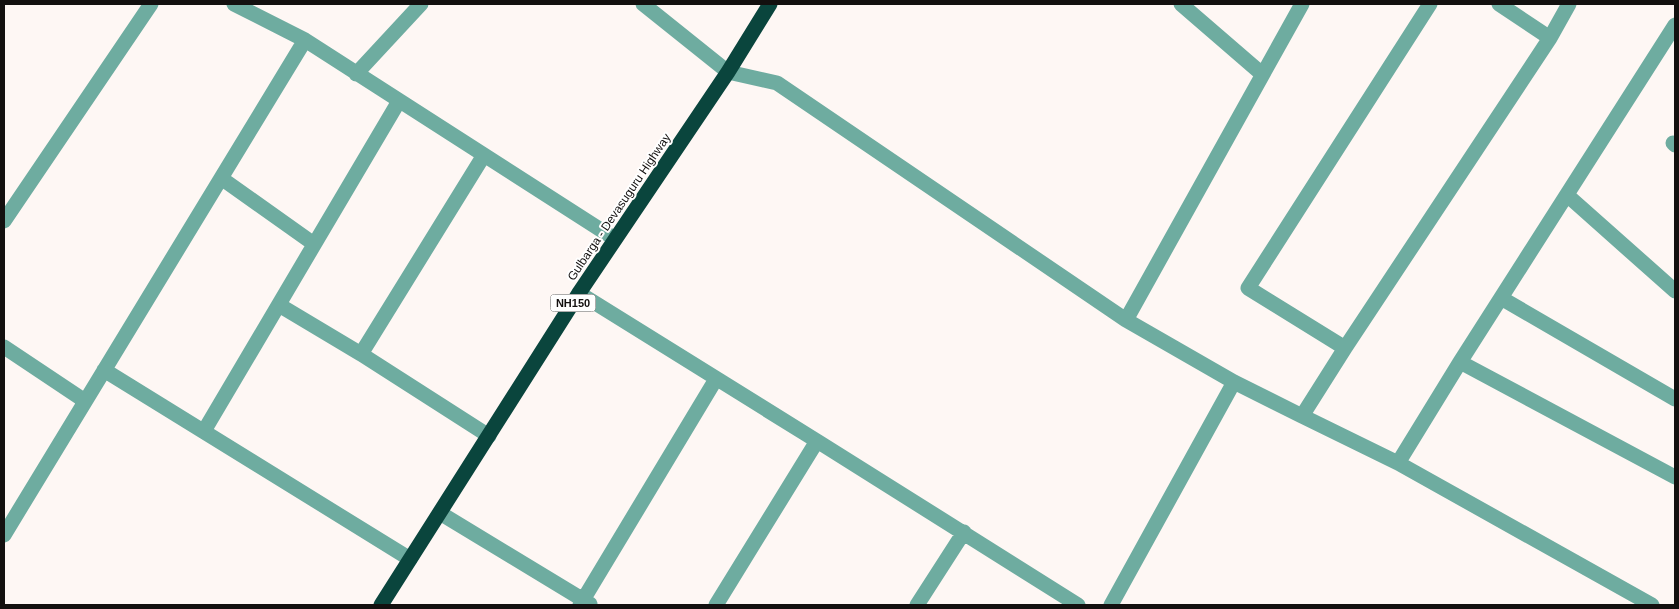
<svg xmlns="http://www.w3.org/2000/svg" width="1679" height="609" viewBox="0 0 1679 609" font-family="Helvetica,sans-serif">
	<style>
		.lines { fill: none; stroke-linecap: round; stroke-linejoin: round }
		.street { stroke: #6eaca0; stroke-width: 15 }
		.highway { stroke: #0a453d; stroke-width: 15 }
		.labels { text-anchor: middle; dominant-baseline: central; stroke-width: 4; stroke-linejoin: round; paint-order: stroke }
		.shield { fill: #fff; stroke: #5a5857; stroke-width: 1 }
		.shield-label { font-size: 11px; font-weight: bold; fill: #13100f }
		.street-label { font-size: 12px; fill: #13100f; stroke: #fff }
	</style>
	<rect width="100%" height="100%" fill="#fef7f4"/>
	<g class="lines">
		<!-- street -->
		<path class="street" d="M234,4L305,40
			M643,4L728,72L777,83L1126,320L1234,382L1302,416L1345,348L1550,38L1569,4
			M1181,4L1262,74
			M1499,4L1550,38
			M356,74L421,4
			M1673,143L1675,145
			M221,178L314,244
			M1567,195L1675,291
			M4,221L151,4
			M579,293L817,441L716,605
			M1501,298L1675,399
			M279,305L361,354L489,436
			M1126,320L1302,4
			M4,347L85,401
			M1345,348L1248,288L1430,4
			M361,354L484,155
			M1460,362L1675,477
			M104,370L410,559
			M1302,416L1398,463
			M204,431L399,101
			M817,441L1078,605
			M440,513L590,604
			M4,535L305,40L615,239
			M580,605L716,379
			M917,605L964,532
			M1111,605L1234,382
			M1652,605L1398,463L1460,362L1675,25"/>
		<!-- highway -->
		<path class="highway" d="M381,605L579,293L728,72L770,4"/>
	</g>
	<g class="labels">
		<!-- shield labels -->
		<rect class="shield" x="550.5" y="294.5" width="45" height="17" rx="4"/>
		<g class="shield-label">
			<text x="573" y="303">NH150</text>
		</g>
		<!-- street labels -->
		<g class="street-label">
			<text transform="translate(619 207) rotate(-56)">Gulbarga - Devasuguru Highway</text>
		</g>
	</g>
	<!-- border -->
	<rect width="1679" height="609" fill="none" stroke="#13100f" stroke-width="10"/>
</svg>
